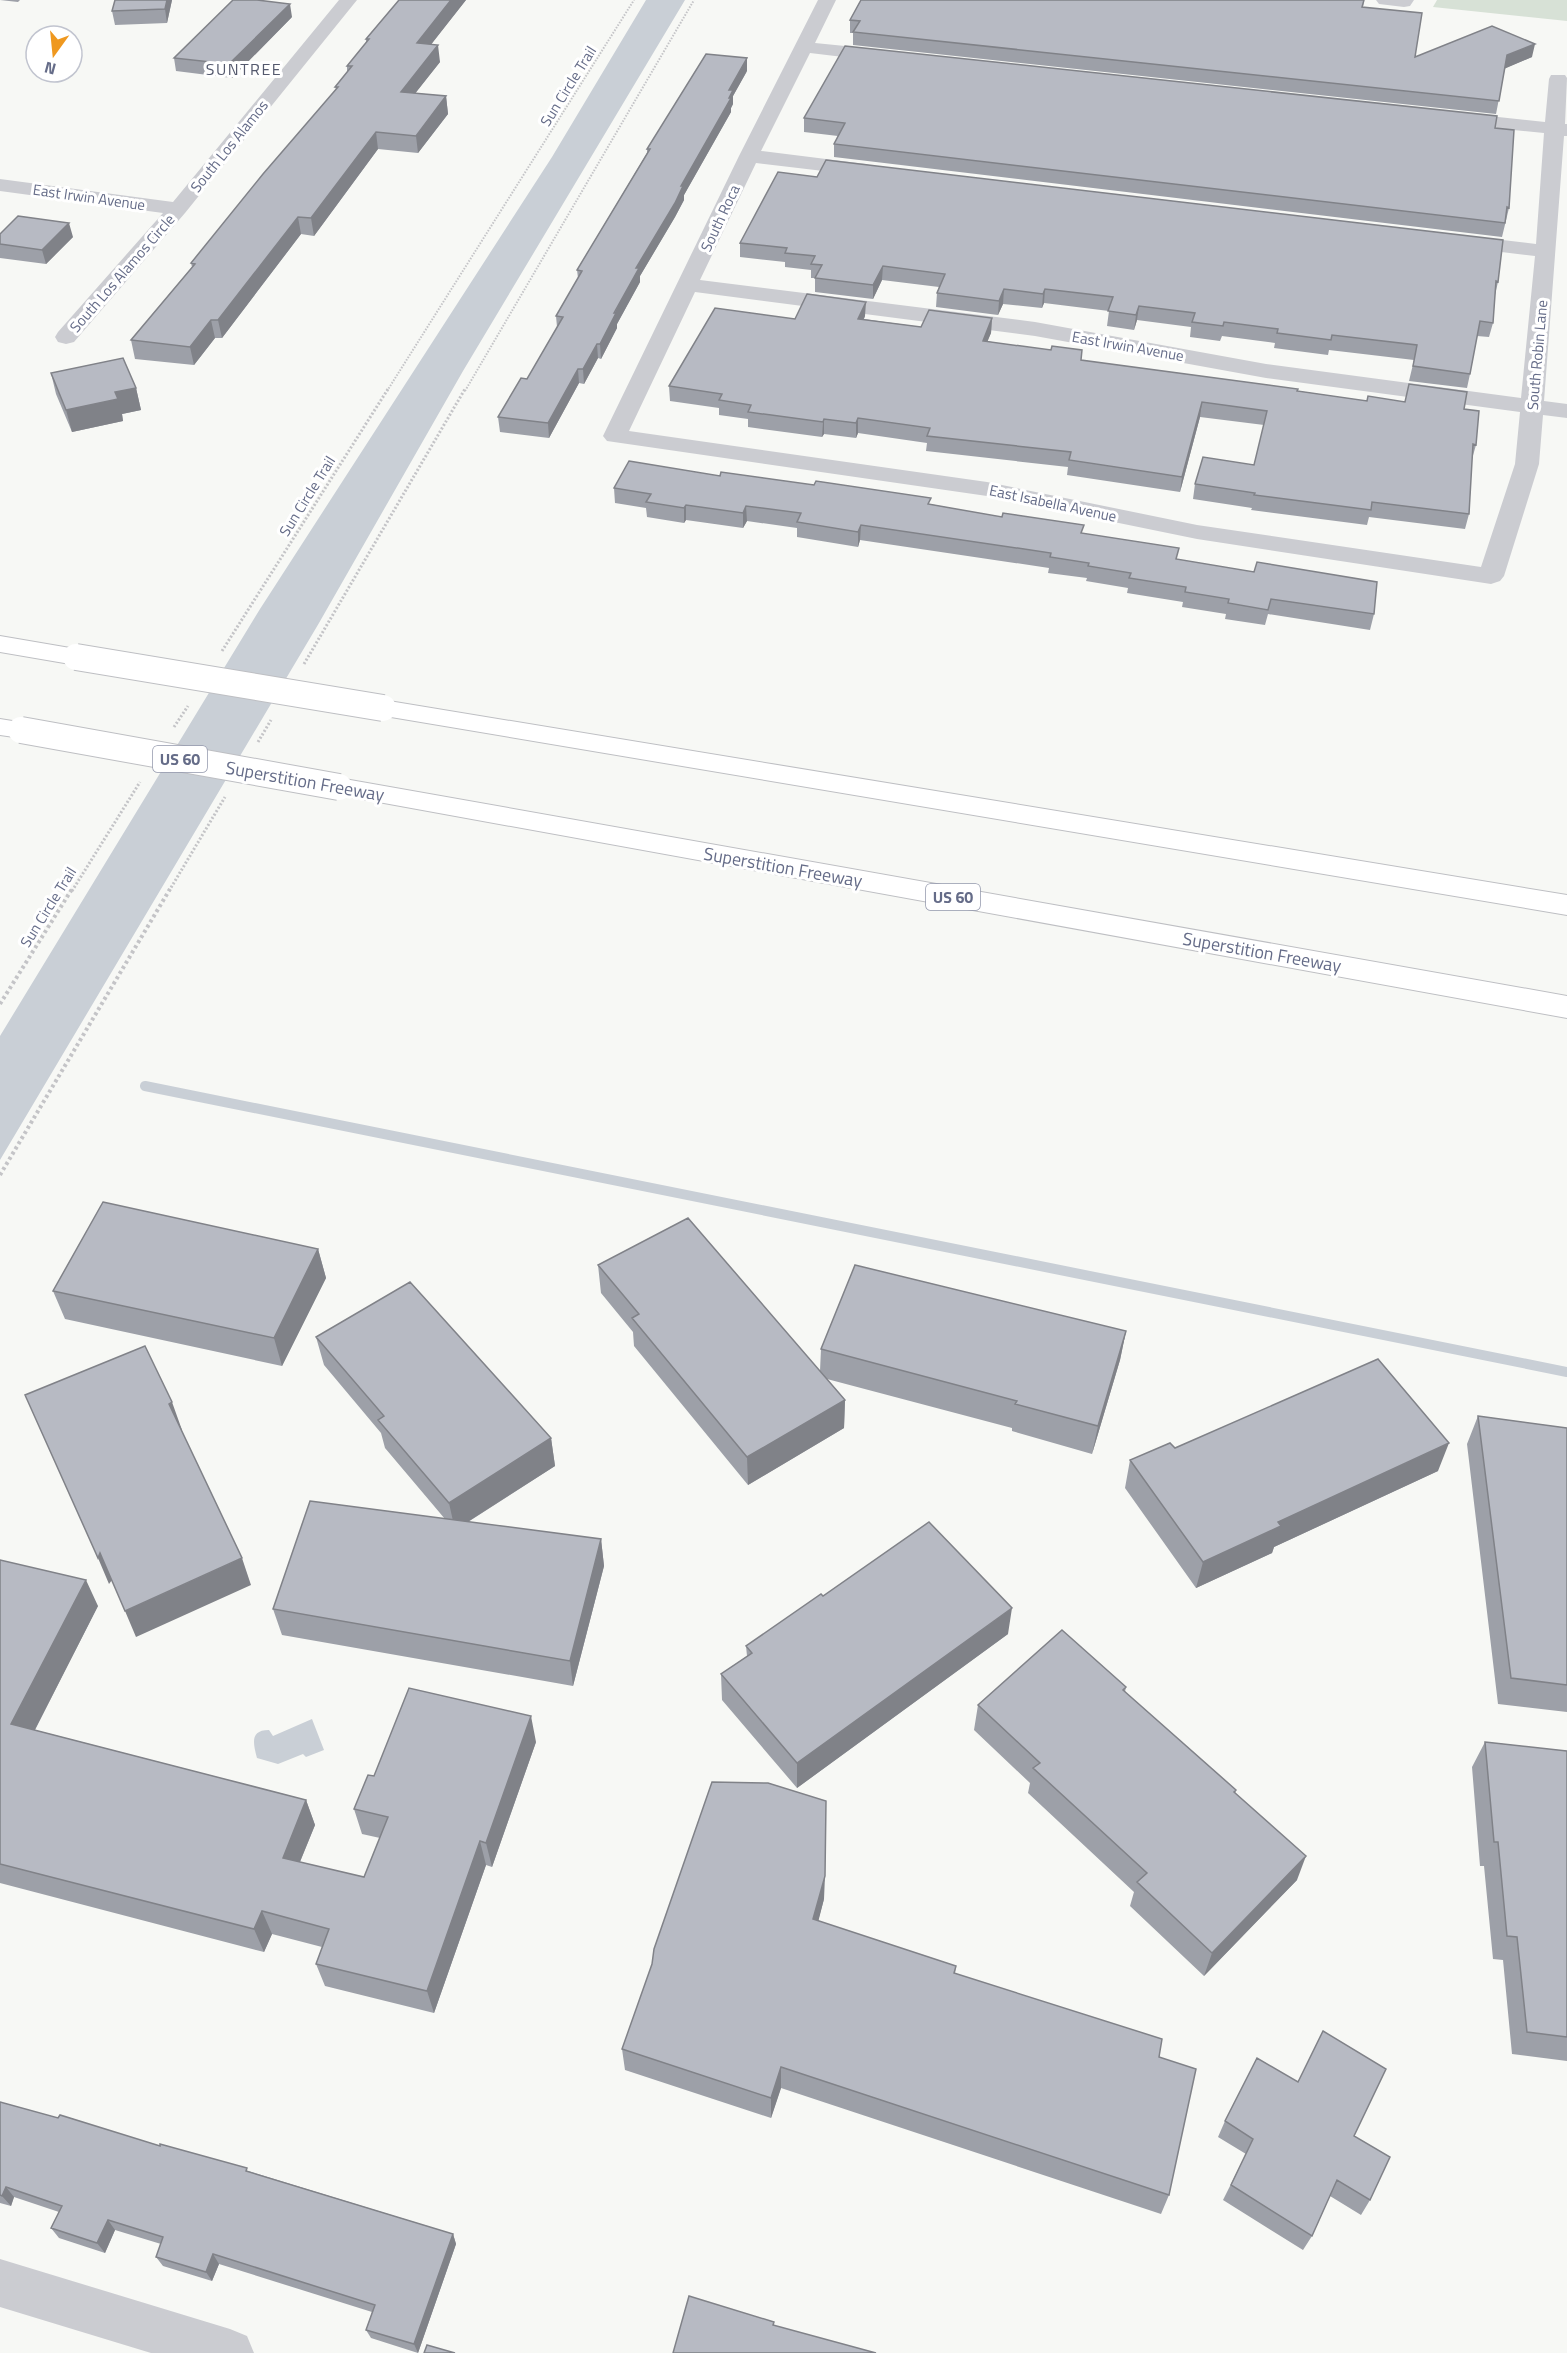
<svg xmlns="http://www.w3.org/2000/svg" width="1567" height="2353" viewBox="0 0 1567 2353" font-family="'Titillium Web',sans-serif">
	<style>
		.green { fill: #d7e1d6 }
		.water { fill: #c9cfd6 }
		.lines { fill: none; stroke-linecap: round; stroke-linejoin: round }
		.stream { stroke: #c9cfd6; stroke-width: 10 }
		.motorway-casing { stroke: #bebfc3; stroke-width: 2 }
		.path-far2 { stroke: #c4c4c7; stroke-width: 2; stroke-dasharray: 1.5 1.5; stroke-linecap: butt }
		.path-far1 { stroke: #c4c4c7; stroke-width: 3; stroke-dasharray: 2 2; stroke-linecap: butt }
		.path { stroke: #c4c4c7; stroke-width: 4; stroke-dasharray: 3 3; stroke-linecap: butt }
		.minor { fill: #cbccd1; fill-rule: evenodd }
		.motorway { fill: #fff; fill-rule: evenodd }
		.motorway-bridge-casing { stroke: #bebfc3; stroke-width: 28; stroke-linecap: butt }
		.motorway-bridge { stroke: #fff; stroke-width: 26 }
		.wall { fill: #9da0a8 }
		.shaded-wall { fill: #808288 }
		.building { fill: #b7bac3; stroke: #808288; stroke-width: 1.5 }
		.labels { text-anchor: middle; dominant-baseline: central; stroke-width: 6; stroke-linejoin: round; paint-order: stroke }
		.far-street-label { font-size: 15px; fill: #656c88; stroke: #fff }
		.far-neighbourhood-label { font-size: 16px; letter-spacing: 1.5px; fill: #54596d; stroke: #fff }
		.shield { fill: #fff; stroke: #9398ac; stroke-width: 1.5 }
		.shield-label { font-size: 16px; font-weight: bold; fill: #656c88 }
		.street-label { font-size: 18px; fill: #656c88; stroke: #fff }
	</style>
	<rect width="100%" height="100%" fill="#f7f8f5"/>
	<!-- green -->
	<path class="green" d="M1437,0H1567V21L1433,7Z"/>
	<!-- water -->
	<path class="water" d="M646,0H685L463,371L319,623L0,1160V1036L260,609L552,157Z
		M312,1719L324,1750L306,1757L303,1754L278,1764L257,1758C253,1743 250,1730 269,1730L273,1736Z"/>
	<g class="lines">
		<!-- stream -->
		<path class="stream" d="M145,1086L1567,1372"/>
		<!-- motorway casing -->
		<g class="motorway-casing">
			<path id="motorway" d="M0,636L76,649L85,651L89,657L85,663L76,665L0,652Z
				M383,700L1567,895V915L373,714L370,708L373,702Z
				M0,719L31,724L35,730L31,736L21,738L0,735Z
				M339,778L1567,996V1018L329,793L325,787L329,781Z"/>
		</g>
		<!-- path-far2 -->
		<path class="path-far2" d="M387,391L634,0
			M465,391L694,0"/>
		<!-- path-far1 -->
		<path class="path-far1" d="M222,651L388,389
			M304,664L465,389
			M174,727L188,706
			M258,742L271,720
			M72,891L140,782
			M169,891L225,797"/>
		<!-- path -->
		<path class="path" d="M0,1004L72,889
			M0,1175L170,889"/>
		<!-- minor -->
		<path class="minor" d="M339,0H357L185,213L74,342L66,344L58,342L55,337L58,332L163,213L0,191V179L173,202Z
			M818,0H836L815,43L885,50L892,52L894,56L892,60L885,62L810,53L761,151L866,164L873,166L876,170L873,174L866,176L756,163L700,280L1035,322L1266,364L1521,398L1535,256L1460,247L1453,245L1450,241L1453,237L1460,235L1536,244L1544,133L1452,124L1445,122L1442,118L1445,114L1452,112L1545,122L1549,79L1551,75H1565L1567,78L1565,124H1567V136H1564L1544,401L1567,404V418L1543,415L1539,464L1504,576L1500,581L1491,584L1197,539L987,496L607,441L603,436L739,156ZM695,292L1035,336L1266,378L1520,412L1515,464L1481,567L1197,525L987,482L629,431Z
			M1376,0H1414L1410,6L1404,7L1379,4Z
			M0,2259L230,2329L247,2336L254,2353H151L0,2307Z"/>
		<!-- motorway -->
		<use href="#motorway" class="motorway"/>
		<!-- motorway-bridge casing -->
		<g class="motorway-bridge-casing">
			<path id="motorway-bridge" d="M76,657L383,708
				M21,730L339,787"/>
		</g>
		<!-- motorway-bridge -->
		<use href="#motorway-bridge" class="motorway-bridge"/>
	</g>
	<!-- wall -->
	<path class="wall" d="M0,0H20L18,2Z
		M115,0H172L167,23L115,25L112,11Z
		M399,0H466L431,44L440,62L415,93L446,96L448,114L418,153L378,149L314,236L301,234L222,338H215L194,365L135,359L131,340L192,267L191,263L336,89L335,87L347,72V66L366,43V39Z
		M861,0H1364L1363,7L1415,57H1532L1505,68L1496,114L853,45V33H850V20Z
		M292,17L232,78L176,71L174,58Z
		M747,71L733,96V104L731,108V112L684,195V200L675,217L640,276V282L617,324V328L601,359L598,358L584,384L579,383L549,438L500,432L498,417L527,379L557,327L556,316L578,278L577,270L647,153V149Z
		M804,118L1495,128L1509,208L1502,237L834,157V144L838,136L804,132Z
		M0,234L73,237L46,264L0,258Z
		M740,243L1498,282L1495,295L1493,323L1489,337L1477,336L1470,374L1467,388L1409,381L1414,360L1329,350L1328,355L1274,348L1275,343L1222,336L1220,341L1190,337L1191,327L1137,320L1134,330L1107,326L1109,311L1044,303L1042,308L1003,304L998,315L936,307L937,293L939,287L882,280L873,299L815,292V278H811V270L785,267V262L740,257Z
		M865,316L864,319L921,327L992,318L991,333L987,341L1081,360L1367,401L1464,409L1476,445L1472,459L1469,514L1465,529L1369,517L1367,525L1251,510L1252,508L1193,499L1195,484L1254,465L1264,425L1200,417L1180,492L1067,475L1068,467L926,451L927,443L858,433L856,438L824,434L822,437L748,427V419L719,415V408L670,401L669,386L795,319Z
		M51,373L136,388L141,410L122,414L123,421L72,432L56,394Z
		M720,476L930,504L1083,533L1374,614L1370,630L1268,614L1265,625L1225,619L1226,614L1182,607L1183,602L1127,593L1128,588L1086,581L1087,578L1048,573L1049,568L860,540L858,547L797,537V528L747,521L743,528L686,520L684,523L647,517L646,508L615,503L614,488Z
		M318,1249L326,1278L282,1366L65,1319L53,1291Z
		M598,1265L820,1371L821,1349L1126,1331L1120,1360L1092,1454L1012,1431V1428L827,1379L845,1400L844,1428L748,1485L634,1346L633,1332L601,1293Z
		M316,1337L551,1438L555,1466L468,1522L601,1539L604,1566L573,1686L282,1635L273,1609L445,1519L385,1448L381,1433L324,1365Z
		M1478,1416L1567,1428V1712L1498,1704L1467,1444Z
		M1175,1448L1438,1471L1274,1547L1272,1553L1196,1588L1125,1488L1130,1460Z
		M0,1560L98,1606L35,1730L306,1800L315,1825L300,1862L364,1877L380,1838L362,1834L354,1809L374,1776L536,1742L492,1867L486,1865L434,2013L325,1986L316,1964L322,1947L272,1934L264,1952L0,1883Z
		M823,1596L1008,1634L797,1788L722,1700L721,1674L747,1656L746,1646Z
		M1126,1687L1125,1692L1236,1790L1235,1794L1297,1880L1204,1976L1130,1906L1134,1892L1028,1793L1030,1783L974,1730L978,1705Z
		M1485,1742L1567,1751V2061L1512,2054L1503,1960L1493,1959L1484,1866H1480L1472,1767Z
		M824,1899L818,1921L956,1966L955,1973L1159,2057L1169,2195L1161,2214L781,2088L771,2118L625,2070L622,2049Z
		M0,2102L248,2171L453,2234L456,2244L418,2353L371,2338L366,2330L372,2312L219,2264L212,2281L163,2266L156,2257L161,2244L115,2230L105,2253L59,2238L51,2228L59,2212L14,2197L11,2206L0,2203Z
		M1225,2121L1354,2136L1370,2200L1361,2215L1330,2196L1312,2236L1303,2250L1223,2200L1246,2154L1218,2137Z"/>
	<!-- shaded-wall -->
	<path class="shaded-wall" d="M167,0H172L167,23L165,9Z
		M451,0H466L419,60L417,43Z
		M290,4L292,17L232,78L229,64Z
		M1535,44L1532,57L1504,69L1507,55Z
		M438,45L440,62L403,109L401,92Z
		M747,58V71L733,96V104L731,108V112L684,195V200L675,217L640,276V282L617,324V328L601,359L600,344L636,268L681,186L729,90Z
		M446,96L448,114L418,153L416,136Z
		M376,132L378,149L314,236L311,218Z
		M298,217L301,234L222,338L218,320Z
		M69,223L73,237L46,264L42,250Z
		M883,266L882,280L873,299V285Z
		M1004,289L1003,304L998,315L999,301Z
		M1045,289L1044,303L1042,308L1043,294Z
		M866,302L865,316L857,333L858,319Z
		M1139,306L1137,320L1134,330L1136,315Z
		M992,318L991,333L982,355L983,341Z
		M211,320L215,338L194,365L190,347Z
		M597,344L598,358L584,384L583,369Z
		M578,369L579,383L549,438L548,423Z
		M136,388L141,410L122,414L123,421L72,432L66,410L115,392Z
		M1202,402L1200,417L1180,492L1182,477Z
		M858,418V433L856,438V423Z
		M824,419V434L822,437L823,422Z
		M686,505V520L684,523V508Z
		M746,506L747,521L743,528V513Z
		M861,525L860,540L858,547V532Z
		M318,1249L326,1278L282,1366L274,1338Z
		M1126,1331L1120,1360L1092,1454L1098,1426Z
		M845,1400L844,1428L748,1485L747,1457Z
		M172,1402L182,1430L179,1432L169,1404Z
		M551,1438L555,1466L455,1530L449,1503Z
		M1449,1443L1438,1471L1274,1547L1272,1553L1196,1588L1203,1562L1278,1522Z
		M601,1539L604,1566L573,1686L570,1661Z
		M100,1553L112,1580L109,1584L98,1558Z
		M242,1558L251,1585L136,1637L125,1611Z
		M86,1580L98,1606L25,1749L11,1724Z
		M1012,1608L1008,1634L797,1788V1763Z
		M531,1716L536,1742L492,1867L486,1843Z
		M306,1800L315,1825L292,1881L283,1858Z
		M480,1841L486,1865L434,2013L427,1991Z
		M1306,1856L1297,1880L1204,1976L1212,1953Z
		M825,1876L824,1899L813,1942V1919Z
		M262,1911L272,1934L264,1952L254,1929Z
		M781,2067V2088L771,2118V2098Z
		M6,2187L14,2197L11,2206L2,2196Z
		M108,2220L115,2230L105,2253L97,2243Z
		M453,2234L456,2244L418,2353L414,2344Z
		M213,2254L219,2264L212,2281L206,2272Z"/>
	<!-- building -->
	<path class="building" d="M115,0H167L165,9L112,11Z
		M233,0H257L290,4L229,64L174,58Z
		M399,0H451L417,43L438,45L401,92L446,96L416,136L376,132L311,218L298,217L218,320H211L190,347L131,340L195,264L191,263L263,174L338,87H335L352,66H347L369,39H366Z
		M861,0H1364L1362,7L1422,13L1415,57L1492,26L1535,44L1507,55L1499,101L853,32L860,21L850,20Z
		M845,46L1497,116L1495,128L1514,130L1509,208L1507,207L1505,223L834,144L845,123L804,118Z
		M706,54L747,58L729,90H733L729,98H731L681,186H683L675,203L636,268H639L614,313H616L600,344H597L583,369H578L548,423L498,417L521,378L527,379L563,317L556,316L582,271L577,270L650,149H647Z
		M826,160L1503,240L1498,282L1496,281L1493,323L1480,321L1470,374L1413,366L1417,345L1332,335L1331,340L1277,333L1278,329L1224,322L1223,326L1192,322L1195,313L1139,306L1136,315L1108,311L1113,297L1045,289L1043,294L1004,289L999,301L937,293L945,274L883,266L873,285L815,278L822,265L811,264L815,256L785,253L787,248L740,243L778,172L817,177Z
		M18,216L69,223L42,250L0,244V234Z
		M807,294L866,302L858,319L921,327L929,310L992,318L983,341L1051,350L1052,346L1082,350L1081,360L1298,389L1297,391L1367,401L1368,396L1405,402L1409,384L1467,392L1464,409L1479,411L1476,445L1473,444L1469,514L1372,502L1371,510L1254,495L1255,493L1195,484L1203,457L1254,465L1267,411L1202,402L1182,477L1069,460L1071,452L927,436L930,428L858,418L856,423L824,419L823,422L748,412L751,405L719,400L722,394L669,386L715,308L795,319Z
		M123,358L136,388L115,392L118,399L66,410L51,373Z
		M629,461L720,476L721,472L814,485L816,481L931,498L928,504L1002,517L1003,513L1084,525L1081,533L1179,548L1176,559L1254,572L1257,562L1377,582L1374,614L1271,599L1268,610L1228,603L1229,599L1185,592L1186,587L1129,578L1131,573L1088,566L1089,563L1050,557L1051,553L861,525L858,532L797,522L801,513L746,506L743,513L686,505L684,508L646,502L651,494L614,488Z
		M103,1202L318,1249L274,1338L53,1291Z
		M688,1218L845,1400L747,1457L632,1318L639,1314L598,1265Z
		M855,1265L1126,1331L1098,1426L1015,1404L1017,1401L821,1349Z
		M410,1282L551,1438L449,1503L378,1420L384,1416L316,1337Z
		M145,1346L172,1402L169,1404L242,1558L125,1611L100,1553L98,1558L25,1395Z
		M1378,1359L1449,1443L1278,1522L1281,1526L1203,1562L1130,1460L1170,1443L1175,1448Z
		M1478,1416L1567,1428V1685L1511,1678Z
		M310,1501L601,1539L570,1661L273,1609Z
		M929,1522L1012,1608L797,1763L721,1674L752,1653L746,1646L821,1594L823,1596Z
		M0,1560L86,1580L11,1724L306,1800L283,1858L364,1877L388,1817L354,1809L368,1775L374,1776L409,1688L531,1716L486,1843L480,1841L427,1991L316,1964L329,1929L262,1911L254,1929L0,1864Z
		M1062,1630L1126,1687L1123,1690L1236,1790L1234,1792L1306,1856L1212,1953L1137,1882L1147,1873L1033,1768L1040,1763L978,1705Z
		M1485,1742L1567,1751V2037L1527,2032L1517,1937L1507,1936L1498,1842H1494Z
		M712,1782L768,1783L826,1801L825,1876L813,1919L956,1966L954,1973L1162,2039L1159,2057L1196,2069L1169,2195L781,2067L771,2098L622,2049L652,1964L654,1949Z
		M1323,2031L1386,2069L1354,2136L1390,2157L1370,2200L1337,2180L1312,2236L1231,2185L1253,2139L1225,2121L1257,2058L1298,2082Z
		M0,2102L58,2118L60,2115L160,2146V2144L247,2168L246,2171L453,2234L414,2344L366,2330L375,2305L213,2254L206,2272L156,2257L163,2237L108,2220L97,2243L51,2228L62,2206L6,2187L2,2196L0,2195Z
		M689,2296L774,2322L773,2325L876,2353H673Z
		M427,2345L455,2353H424Z"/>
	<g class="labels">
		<!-- far-street labels -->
		<g class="far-street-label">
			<text transform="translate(568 86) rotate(-58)">Sun Circle Trail</text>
			<text transform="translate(229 146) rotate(-51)">South Los Alamos</text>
			<text transform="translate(89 197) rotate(8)">East Irwin Avenue</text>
			<text transform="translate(720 218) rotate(-65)">South Roca</text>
			<text transform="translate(122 273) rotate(-49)">South Los Alamos Circle</text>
			<text transform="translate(1128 346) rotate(10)">East Irwin Avenue</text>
			<text transform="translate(1537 355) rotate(-85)">South Robin Lane</text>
			<text transform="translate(307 496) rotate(-58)">Sun Circle Trail</text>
			<text transform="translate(1053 503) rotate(12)">East Isabella Avenue</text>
			<text transform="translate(48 907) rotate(-58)">Sun Circle Trail</text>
		</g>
		<!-- far-neighbourhood labels -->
		<g class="far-neighbourhood-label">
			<text x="244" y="69">SUNTREE</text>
		</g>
		<!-- shield labels -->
		<g class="shield">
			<rect x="153" y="746" width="54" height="26" rx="4.5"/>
			<rect x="926" y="884" width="54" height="26" rx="4.5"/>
		</g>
		<g class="shield-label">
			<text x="180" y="759">US 60</text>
			<text x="953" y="897">US 60</text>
		</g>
		<!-- street labels -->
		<g class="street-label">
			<text transform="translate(305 781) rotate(10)">Superstition Freeway</text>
			<text transform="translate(783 867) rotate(10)">Superstition Freeway</text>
			<text transform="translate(1262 952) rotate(10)">Superstition Freeway</text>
		</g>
	</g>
	<!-- north arrow -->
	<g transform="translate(54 54) rotate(195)"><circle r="28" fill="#ffffff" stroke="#c1c4cf" stroke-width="1.5"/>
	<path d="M0-4.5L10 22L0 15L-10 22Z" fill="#ef981f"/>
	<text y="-9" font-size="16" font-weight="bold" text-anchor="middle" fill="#656c88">N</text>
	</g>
</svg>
